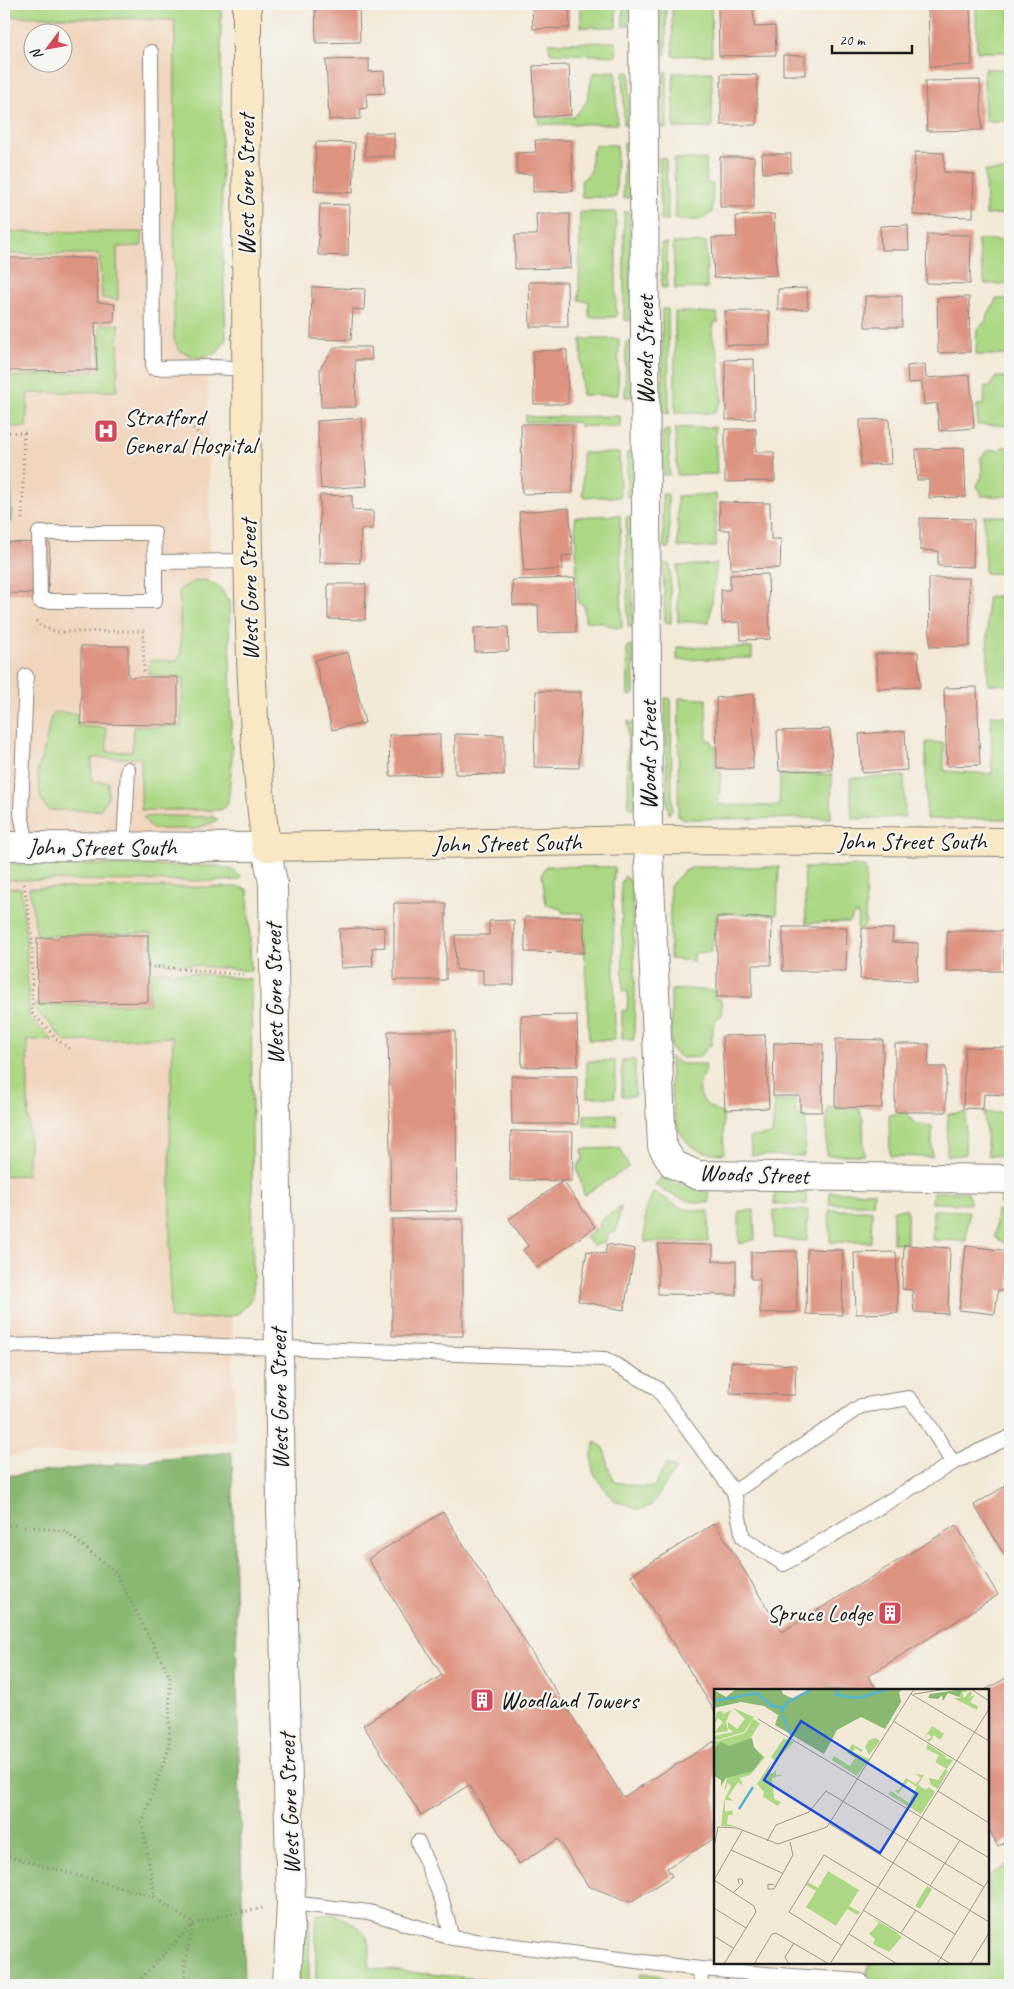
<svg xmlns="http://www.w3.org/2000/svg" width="1014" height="1989" viewBox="0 0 1014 1989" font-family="Caveat,sans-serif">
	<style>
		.built { fill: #f1d5bd; fill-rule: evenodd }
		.green { fill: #acd884; stroke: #647a50 }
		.forest { fill: #89b872; stroke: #526a47 }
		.building { fill: #de9380 }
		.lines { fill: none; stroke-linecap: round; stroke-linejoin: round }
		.lane-casing { stroke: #88827a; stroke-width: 16 }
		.street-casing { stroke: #88827a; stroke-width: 30 }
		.secondary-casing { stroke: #88827a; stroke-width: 30 }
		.path { stroke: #88827a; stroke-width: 3; stroke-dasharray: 1 4; stroke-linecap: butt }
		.lane { stroke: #fff; stroke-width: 14 }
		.street { stroke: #fff; stroke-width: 28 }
		.secondary { stroke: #f8e8c3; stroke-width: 28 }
		.labels { text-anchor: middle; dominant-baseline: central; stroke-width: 4.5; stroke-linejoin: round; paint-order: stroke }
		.street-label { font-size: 24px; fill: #1c1c1c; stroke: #f6f6f2 }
		.poi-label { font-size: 24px; fill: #1c1c1c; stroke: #f6f6f2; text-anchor: start }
		.inset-river { fill: none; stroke: #52b5d1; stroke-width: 2.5 }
		.inset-road { fill: none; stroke: #9d978c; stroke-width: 1 }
		.view { fill: #1d4ed8; fill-opacity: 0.15; stroke: #1d4ed8; stroke-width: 2.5 }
		.inset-edge { fill: none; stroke: #1c1c1c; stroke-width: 2.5 }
	</style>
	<rect width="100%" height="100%" fill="#f6f6f2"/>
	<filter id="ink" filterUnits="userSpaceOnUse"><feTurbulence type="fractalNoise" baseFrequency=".02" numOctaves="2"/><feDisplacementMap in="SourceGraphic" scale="10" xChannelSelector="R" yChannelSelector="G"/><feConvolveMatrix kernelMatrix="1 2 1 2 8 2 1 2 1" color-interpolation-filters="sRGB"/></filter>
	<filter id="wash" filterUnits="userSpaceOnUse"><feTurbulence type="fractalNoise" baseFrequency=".0096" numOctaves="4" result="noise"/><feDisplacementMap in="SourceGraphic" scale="20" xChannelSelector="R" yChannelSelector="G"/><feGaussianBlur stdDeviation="1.12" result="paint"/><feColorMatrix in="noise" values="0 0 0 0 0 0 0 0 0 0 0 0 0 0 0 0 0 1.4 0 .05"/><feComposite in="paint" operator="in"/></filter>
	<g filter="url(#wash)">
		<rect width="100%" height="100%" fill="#f3e9d7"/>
		<!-- built -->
		<path class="built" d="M4,4H203L213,799L236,1442L4,1456ZM32,32H62V62H32Z"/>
		<!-- green -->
		<path class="green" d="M4,4H221L222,227L226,339L217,353L198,358L180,351L174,340L175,20L4,16Z
			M581,4H616V27H581Z
			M623,4H629V25L623,27Z
			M660,4H666V54L661,56Z
			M672,4H711L712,55L673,56Z
			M976,4H1010V52H977Z
			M616,42V56L550,53L549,43Z
			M984,69H1010V121H985Z
			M616,71L617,124H539L538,118L574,117L587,101L593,73Z
			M623,72H630L629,126L624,125Z
			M667,72V128H661L660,75Z
			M712,72V128H674L673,73Z
			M624,143H630V198H623Z
			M595,145H617L616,197H582L581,181L591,172V158Z
			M659,158H666L668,220L661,221Z
			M674,159H706L707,183L713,184L712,213L699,220H676L675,213Z
			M985,171H1010V214L986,215Z
			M580,212H616V317H589V302L579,300Z
			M624,212H630L631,321L624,320Z
			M4,232H143L141,246L117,247L118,300L102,298L99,254H4Z
			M977,240H1010V284H985Z
			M706,242L707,288L675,289L673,243Z
			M667,243V288H662L661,244Z
			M996,299H1010V355H976L977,329L985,322Z
			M662,309H668L669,414L662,412Z
			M675,312L717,313L718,322L714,323L712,335L719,359L722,400L714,413H675Z
			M119,324L117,391L28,393L26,427H4V377L100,371V325Z
			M581,339H619L618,395H582Z
			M626,342H633L632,397H625Z
			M996,377H1010V425H977V405H984L985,386L989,387Z
			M526,415L535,417L620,416V427L580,426L577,422H525Z
			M715,427L717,474L677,475L675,428Z
			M669,430V475H663V432Z
			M1002,447H1010V496H980L981,492L977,486L982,476L981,457L989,450H999Z
			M627,452H633V497H627Z
			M582,453H619L620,497H583Z
			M662,494H668L670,548H664Z
			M716,494V547H678L677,496Z
			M620,515L622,628L612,627L601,622L585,621L584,605L578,603L575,517Z
			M632,516L633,627H628L626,517Z
			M984,516H1010V574L985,573Z
			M663,564H670L671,623H665Z
			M717,564L709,622H678L677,566Z
			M204,580L219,586L229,602L232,762L228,804L221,810H141V758H92L91,781L108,782V797L100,810H48L41,798L37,773L45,747L50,719L55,712L77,714L78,726L106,728L107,752L132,751L133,727L181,726L183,679L148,674L150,660L177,661L181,654L179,590L193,582Z
			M995,596H1010V685L988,684L987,598Z
			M627,646H633L634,694L628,696Z
			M677,647L752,648V658L677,660Z
			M665,698L671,699L672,809L669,814L667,803Z
			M679,698L706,699L707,740L712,741V746H716L715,770L721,772L719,805L779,806L780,774H832L831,818L684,819L678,815Z
			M991,715L1010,716V819H926V742L944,743V771L992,774Z
			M628,721L635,725V805L632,809L628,806Z
			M904,776L905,817L852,819L850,778Z
			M170,816L214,817L218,820L195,829H152L143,817Z
			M4,864L219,866L233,870L241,877L239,880L225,881L4,880Z
			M546,866L615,867L613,883L615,1040H589L583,913H563L561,909L546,905L542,874Z
			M863,866L866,870L865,925L861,929H857L858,915L854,914L850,922L806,923L804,868Z
			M694,867H779L777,915L717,913L711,952L694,953V961L670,959V886L684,871Z
			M625,876L630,882L632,888L635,983L634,1040L622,1039V1010L627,1011L628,992L623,991L621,883Z
			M240,887L248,890L251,971L150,961L151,933L37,936L29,888Z
			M4,888H21L26,938L29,1017L53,1041L27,1040L29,1143L27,1175L4,1176Z
			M162,971L251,979L253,1297L239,1313L228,1317L173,1320L170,1317V1124L173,1037L66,1042L35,1009L36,1005L149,1004L150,972Z
			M687,989L715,991V998L721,1000L722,1015L714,1021L711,1045L698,1057L681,1058L671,1049V990Z
			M670,1057L681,1064H706C706,1071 702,1076 700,1083C697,1101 710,1108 723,1114L724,1154C717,1153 710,1153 704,1152C666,1141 672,1087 670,1057Z
			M622,1060H635V1096H622Z
			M587,1061H615V1097H587Z
			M795,1100L797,1116H806L804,1156L751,1155L750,1137L772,1135L775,1101Z
			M828,1107L859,1109L863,1119L864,1155H826L827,1111Z
			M907,1112L914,1123L932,1126V1157L890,1156L889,1115Z
			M966,1112L965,1155L947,1156L948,1114Z
			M984,1112L1010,1114V1157L988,1155Z
			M616,1114L617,1126H584V1115Z
			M620,1148L629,1167L584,1195L577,1167L583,1158L582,1149Z
			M662,1176C677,1186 691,1189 709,1192V1203C686,1203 675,1197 655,1185Z
			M775,1191L806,1192L807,1204H774Z
			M653,1192L683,1209L709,1211L708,1242H645V1212Z
			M830,1192H874L873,1204H829Z
			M933,1192H968L970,1204L932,1203Z
			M1002,1192L1010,1193V1205L999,1204Z
			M621,1207L616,1232L608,1234L605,1242L594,1246L585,1238L600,1226L598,1222Z
			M907,1209V1243H893V1210Z
			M754,1210L755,1239L739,1244V1211Z
			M774,1210H808L807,1241L774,1238Z
			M829,1210H872L871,1242H830Z
			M933,1210L969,1211L966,1241L932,1240Z
			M997,1210L1010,1213V1247L995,1237Z
			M595,1442L604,1448L608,1467L615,1482L641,1487H654L666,1464L676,1469L650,1506L638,1510L627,1504L617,1502L608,1494L593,1472L592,1454Z
			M1010,1863V1985H865L869,1963H988V1877Z
			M328,1913C343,1918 365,1926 369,1943C371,1951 369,1960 369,1968L539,1985H316V1915Z
			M306,1917L310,1918L309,1985H298L301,1922Z
			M641,1973L660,1976L676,1985H639Z"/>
		<!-- forest -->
		<path class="forest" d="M4,445L9,446L12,522L4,520Z
			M232,1452L244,1985H4V1476Z"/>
		<g id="blocks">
			<!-- building -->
			<path class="building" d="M315,4H359L360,42L316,43Z
				M532,4H569L570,28L533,29Z
				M753,7L754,27L775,26L776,55L719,56L718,8Z
				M970,8L972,65L930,67L928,9Z
				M783,55L805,56V75H783Z
				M369,59V72L384,71L385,93L366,94L367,108L360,109V119L329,120L326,60Z
				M569,65L571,115L535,117L533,66Z
				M721,74L757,75V125H721Z
				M980,80L982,130L927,131L925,81Z
				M365,133H394V156L365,157Z
				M535,140H571L573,191L533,192V174H517L516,153L536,152Z
				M316,142L355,143L353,193L314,191Z
				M915,152L944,153V172L974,174L973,217L913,215Z
				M762,154H791V172L763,173Z
				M720,157H754V207H720Z
				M320,204L349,205L348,256L318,255Z
				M536,214H570L571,268L515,269V235H537Z
				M774,214L777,275L714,278L712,238L737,237L736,216Z
				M908,225L909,250H881L880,226Z
				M927,234L971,235L970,284L926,283Z
				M4,258H96L98,302L115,304L114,322L95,323L97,370L4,371Z
				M529,282H567L568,327H530Z
				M312,287L365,289L364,310L353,309L351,340L311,339Z
				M807,288L808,309L778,310V289Z
				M865,296H902V327H865Z
				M969,297L970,352L938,353L937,298Z
				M725,311H769L770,345H726Z
				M335,347H371L372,360H355L356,407H321L320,368Z
				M567,350L568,404H534L533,351Z
				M754,359L755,419L726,420L725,360Z
				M925,364L926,378L970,375L974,428L939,431L937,403L924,405L922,382L908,383L907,366Z
				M362,418L367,486L321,489L317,421Z
				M889,419L891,464L861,465L860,420Z
				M521,424H572L573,493L522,494Z
				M725,429H756V452H774L775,481L725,482Z
				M964,448L966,497L929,498V480H917L916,449Z
				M320,495L352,496V510L373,511V529H361L360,563L319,562Z
				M719,502L770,503L771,539H781L780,568L731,569L730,530H720Z
				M569,508L573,555L562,556L563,569L524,572L519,512Z
				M920,518L974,519L973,567L938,566V551L920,550Z
				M4,542L50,543L48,594L4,593Z
				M768,574L770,639L741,640L740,622L722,623L721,590H730V575Z
				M575,578L576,632L539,633L538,605H513L512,580Z
				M929,578H969L970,646L930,647Z
				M328,584H366L365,620L328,619Z
				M508,627L509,651L475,652L474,628Z
				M81,646H128V677H178V725L81,724Z
				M348,652L365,723L332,730L315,660Z
				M918,652L920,687L878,689L876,654Z
				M977,687L980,765L947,766L944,688Z
				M536,691L581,692L579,768L534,767Z
				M754,694L753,769H717L716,698Z
				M830,729L832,770L779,771L777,731Z
				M905,731L907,770L862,773L859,734Z
				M440,734V775L390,776L389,735Z
				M455,734L504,735V775L455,774Z
				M394,903H446V980H394Z
				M525,917H584V953L525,952Z
				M717,917L772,918L771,965H752V997H717Z
				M514,920V985H483V970H456L455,935H489V921Z
				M384,927L385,947L372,948L373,966L341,968L339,929Z
				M783,927H847L846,971H783Z
				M862,928L893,929L892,942L918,943L917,981L860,979Z
				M947,931H1004V971H947Z
				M60,935H148V1002L38,1004L37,938H59Z
				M577,1015L578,1066L522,1067L521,1016Z
				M388,1031H455L457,1211L391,1212Z
				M765,1035L769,1108L725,1110L722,1036Z
				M836,1039L883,1040L882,1108L835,1107Z
				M774,1043L823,1044L822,1112H800V1096H773Z
				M895,1044H929L928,1067H946V1112H895Z
				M965,1047L1009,1048L1007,1095L984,1094L983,1109L963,1108Z
				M511,1076H577L578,1124H512Z
				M511,1131L573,1132L572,1181L510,1180Z
				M563,1181L595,1227L537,1268L523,1250L528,1246L509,1219Z
				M392,1219H463V1336H392Z
				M607,1244L635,1249L624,1310L578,1301L587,1251L605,1254Z
				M658,1244L713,1245V1261H736V1295L658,1294Z
				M904,1245L950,1248L948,1314L914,1312L912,1290L902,1289Z
				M966,1246L1010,1251V1292L998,1290L995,1314L959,1310Z
				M807,1249L843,1250L842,1315L806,1314Z
				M796,1251L797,1312L760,1313V1279H751V1252Z
				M896,1252L898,1313L856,1314L854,1253Z
				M731,1362L796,1365L795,1395L730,1393Z
				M1010,1483V1564L974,1505Z
				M443,1512L623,1797L715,1741V1838L667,1868L672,1876L630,1902L588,1886L558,1839L519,1864L469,1785L421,1815L363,1725L442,1675L368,1559Z
				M715,1523L782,1632L956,1525L998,1595L868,1676L877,1690H715V1712L631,1575Z
				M1006,1678L1010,1685V1839L998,1846L988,1828V1690H985Z"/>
		</g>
	</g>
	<g filter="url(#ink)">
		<use href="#blocks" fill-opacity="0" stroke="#88827a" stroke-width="1"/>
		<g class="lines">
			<!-- lane casing -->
			<g class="lane-casing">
				<path id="lane" d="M151,52L153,368L214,367L246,369
					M155,562V601H40L39,533H154L155,562L248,561
					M26,676L21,813L27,846
					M124,847L128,769
					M4,1346L134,1343L605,1359L657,1388L734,1492L743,1538L784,1564L953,1463L1010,1437
					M734,1492L861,1406L909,1398L923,1415L953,1463
					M418,1842L442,1900L452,1938
					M291,1903L369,1912L452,1938L700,1969L701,1985
					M700,1969L861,1981"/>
			</g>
			<!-- street casing -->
			<g class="street-casing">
				<path id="street" d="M643,4L648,840L662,1146L673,1164L697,1175L1010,1179
					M4,846L266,847L273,883L281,1504L291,1903L287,1985"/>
			</g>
			<!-- secondary casing -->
			<g class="secondary-casing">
				<path id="secondary" d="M247,4C247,168 245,332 247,496C249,614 251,731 266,847L648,840L1010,842"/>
			</g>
			<!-- path -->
			<path class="path" d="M179,414L219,454
				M4,432L24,433L22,521
				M36,621L40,626L57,632L143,631L144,672
				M24,884L32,935V1013L60,1042L72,1050
				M148,966L247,975
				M4,1524L65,1531L116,1573L170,1677L169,1748L142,1823L155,1897
				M4,1855L155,1897L193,1924L185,1963V1985
				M134,1985L193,1924L224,1915L263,1908"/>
			<!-- lane -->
			<use href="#lane" class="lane"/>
			<!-- street -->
			<use href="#street" class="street"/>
			<!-- secondary -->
			<use href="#secondary" class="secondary"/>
		</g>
	</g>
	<!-- icons -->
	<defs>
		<g id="hospital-square" transform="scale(1.25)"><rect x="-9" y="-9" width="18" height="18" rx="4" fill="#d1495b" stroke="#f6f6f2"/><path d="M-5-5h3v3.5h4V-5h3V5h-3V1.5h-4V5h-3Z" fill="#fff"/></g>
		<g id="building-square" transform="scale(1.25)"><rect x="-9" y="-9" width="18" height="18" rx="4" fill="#d1495b" stroke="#f6f6f2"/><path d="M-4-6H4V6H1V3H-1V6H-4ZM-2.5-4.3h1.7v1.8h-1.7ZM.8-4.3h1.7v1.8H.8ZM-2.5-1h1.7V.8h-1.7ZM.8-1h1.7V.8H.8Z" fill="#fff"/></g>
	</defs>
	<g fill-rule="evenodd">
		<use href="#hospital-square" x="106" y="431"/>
		<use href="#building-square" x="890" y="1613"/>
		<use href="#building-square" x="482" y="1700"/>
	</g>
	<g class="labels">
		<!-- street labels -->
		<g class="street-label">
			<text transform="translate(246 185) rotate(-90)">West Gore Street</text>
			<text transform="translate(645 350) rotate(-90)">Woods Street</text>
			<text transform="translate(249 590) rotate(-91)">West Gore Street</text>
			<text transform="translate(648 755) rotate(-90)">Woods Street</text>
			<text x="912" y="841">John Street South</text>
			<text transform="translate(507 843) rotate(-1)">John Street South</text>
			<text x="102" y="847">John Street South</text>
			<text transform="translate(274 994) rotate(-91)">West Gore Street</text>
			<text transform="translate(754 1174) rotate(2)">Woods Street</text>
			<text transform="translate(279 1399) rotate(-91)">West Gore Street</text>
			<text transform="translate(289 1804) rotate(-92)">West Gore Street</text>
		</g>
		<!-- poi labels -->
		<g class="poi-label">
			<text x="124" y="417">Stratford<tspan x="124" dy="28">General Hospital</tspan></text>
			<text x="872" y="1613" text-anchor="end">Spruce Lodge</text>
			<text x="500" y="1700">Woodland Towers</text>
		</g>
	</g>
	<!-- overview -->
	<g transform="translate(714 1689)">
		<rect width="275" height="275" fill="#f3e9d7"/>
		<path d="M249,0L254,2L248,4L250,9L256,2L258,4L256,8L261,6L256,13L264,17L263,21L239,9H245ZM19,19L40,28L30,43L0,52V47L19,43L14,39V33L23,40L31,30ZM17,21L12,33L14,42L0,44L9,33L4,29L0,36L3,23L8,22L9,25ZM39,30L46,34L33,55L51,68L36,86L26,89L29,97L24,93L14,108L20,112L11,111V123L18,121L19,126H14L13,135L24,138L7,137L10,112L17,97L14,94L10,103L13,89L0,85V53L31,44ZM218,37L230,45L226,51L220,46L216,53L212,51L218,48L214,45L210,49ZM70,49L80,53L61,72L57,68ZM162,49L166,52L155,66L151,58L155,51ZM138,55L149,61L147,63L141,59L139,63L155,70L143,87L118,71L120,67L136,77L141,69L133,64ZM214,55L232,67L231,69L239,71L233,80L221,73L225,66L212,60ZM58,72L54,81L58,85L62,81V86H69L58,89L60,110L67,113L64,117L49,108L50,103L43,95ZM231,80L234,82L224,100L217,96L215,89L224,91ZM201,85L210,86L204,96L212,101L215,98L221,103L207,125L174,105L177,102L195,114L203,98L194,92L184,105L181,101H185L192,89L202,95L207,89ZM114,182L145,201L135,217L146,223L144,226L133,220L122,237L92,218L102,202L92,196L94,193L104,199ZM213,197L218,200L206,220L201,217ZM159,229L189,247L182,244L188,248L175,263L159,255L161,250L155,245L165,234Z" fill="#acd884"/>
		<path d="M22,0H67L69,5L80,10L99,0H189L185,3L187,13L171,40L147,28L123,41L110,65L61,36L64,26L50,17L27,13L0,19V1L12,8ZM249,0L245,8L234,4L229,12L228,6L224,10L214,9L216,5ZM38,49L40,58L49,68L39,82L12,89L7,97V91L0,87V59L7,53L15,57Z" fill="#89b872"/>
		<path class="inset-river" d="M124,0L122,6L145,9L174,0M0,12L43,4L56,16L69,19M67,23L74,13L98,0M68,26L77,46M25,120L39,98"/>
		<path class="inset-road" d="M257,0L275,12M197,5L275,52M200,5L234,0M44,30L275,169M179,32L275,92M224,102L275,134M116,135L275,233M53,152L62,136L95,123L112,102L270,198M0,158L4,138L23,139L64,155L113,138L200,0M17,161L68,184M60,196L54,195V200H60L79,166L76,153M216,197L246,151M19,204L29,194L28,190H24L25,195M0,219L32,239M149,221L237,275M187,244L202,221M135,245L183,275M0,247L19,259M127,256L75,223L110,166L241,245M10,275L42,223L40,217L0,191L28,142M40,275L58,245L62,244L115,275M75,275L71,268L80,254M116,275L275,20M223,275L275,190M256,275L275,244"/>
		<path class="view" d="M87,32L203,105L166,164L50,91Z"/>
		<rect width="275" height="275" class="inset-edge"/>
	</g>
	<!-- margin -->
	<rect width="1014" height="1989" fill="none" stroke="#f6f6f2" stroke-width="20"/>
	<!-- north arrow -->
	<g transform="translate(48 48) rotate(238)"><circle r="24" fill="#f6f6f2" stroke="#9f9f9c"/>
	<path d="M0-4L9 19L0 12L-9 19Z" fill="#d1495b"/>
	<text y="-8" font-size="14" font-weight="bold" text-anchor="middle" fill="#1c1c1c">N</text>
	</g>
	<!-- scale -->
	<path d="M832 45v8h80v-8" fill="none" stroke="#1c1c1c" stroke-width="2.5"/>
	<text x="839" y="45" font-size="15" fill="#1c1c1c" stroke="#f6f6f2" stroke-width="4" paint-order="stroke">20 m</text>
</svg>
